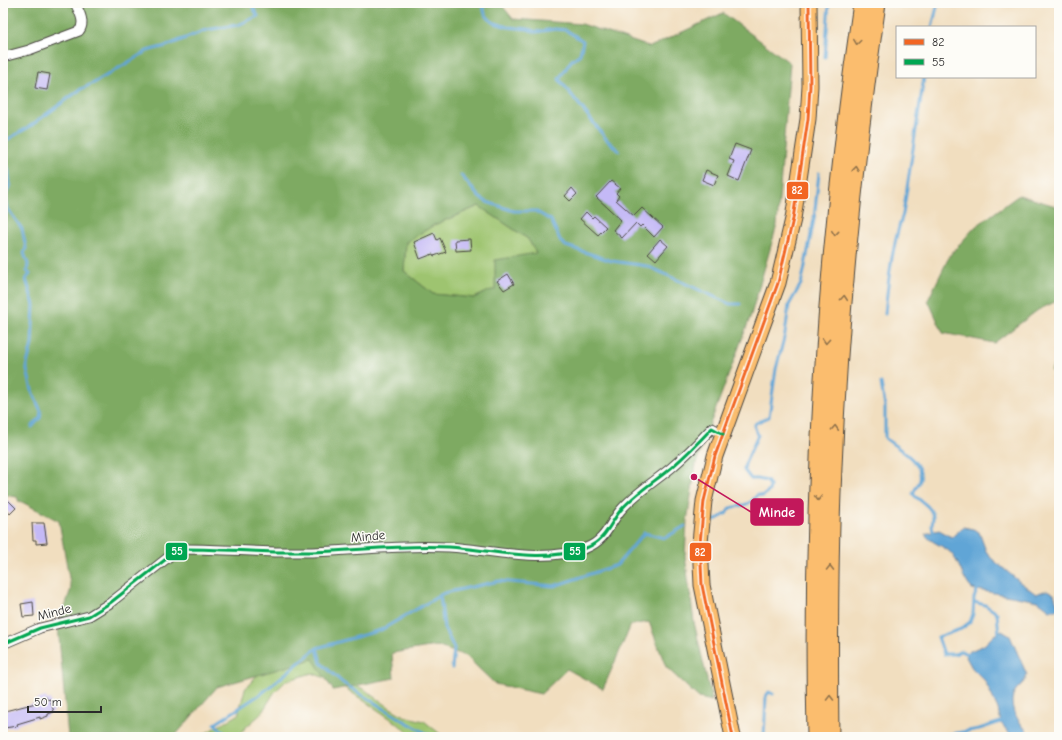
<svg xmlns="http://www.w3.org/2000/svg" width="1062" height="740" viewBox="0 0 1062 740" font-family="'Comic Neue',sans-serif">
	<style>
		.green { fill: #9ec46f; stroke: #64784d }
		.forest { fill: #7eaa62; stroke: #546a46; fill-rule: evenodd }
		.water { fill: #61a5d6; stroke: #466880 }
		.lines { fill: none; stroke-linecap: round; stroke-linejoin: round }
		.stream { stroke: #61a5d6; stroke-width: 3 }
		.building { fill: #c4b9f6 }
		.street-casing { stroke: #494641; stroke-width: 11 }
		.primary-casing { stroke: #494641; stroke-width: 17 }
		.highway-casing { stroke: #494641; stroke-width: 19 }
		.street { stroke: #fff; stroke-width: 9 }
		.primary { stroke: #fbbd6e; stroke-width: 15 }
		.highway { stroke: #fbbd6e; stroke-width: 17 }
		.bus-1-casing { stroke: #fdfcf7; stroke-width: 6 }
		.bus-2-casing { stroke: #fdfcf7; stroke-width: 6 }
		.bus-1 { stroke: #f26522; stroke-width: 3 }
		.bus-2 { stroke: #00a651; stroke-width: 3 }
		.oneway { stroke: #93744c }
		.labels { text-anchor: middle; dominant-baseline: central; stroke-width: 3; stroke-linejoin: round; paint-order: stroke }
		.street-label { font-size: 13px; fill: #2b2b2b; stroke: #fdfcf7 }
		.leader { fill: none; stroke: #c2185b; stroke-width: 1.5 }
		.callout-dot { fill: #c2185b; stroke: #fdfcf7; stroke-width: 1.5 }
		.callout { fill: #c2185b; stroke: #c2185b; stroke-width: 1.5 }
		.callout-label { font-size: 14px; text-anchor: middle; font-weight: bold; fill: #fff }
		.line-badge { stroke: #fdfcf7; stroke-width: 1.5 }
		.badge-label { font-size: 11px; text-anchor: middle; font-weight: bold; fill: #fff }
	</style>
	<rect width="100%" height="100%" fill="#fdfcf7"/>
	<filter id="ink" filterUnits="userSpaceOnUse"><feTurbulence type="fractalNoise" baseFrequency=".025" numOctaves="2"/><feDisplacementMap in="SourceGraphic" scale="8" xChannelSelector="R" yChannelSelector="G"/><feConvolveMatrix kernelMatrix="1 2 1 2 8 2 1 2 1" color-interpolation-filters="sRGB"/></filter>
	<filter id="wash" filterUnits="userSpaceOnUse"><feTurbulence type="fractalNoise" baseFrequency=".012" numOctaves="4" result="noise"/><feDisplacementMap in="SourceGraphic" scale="16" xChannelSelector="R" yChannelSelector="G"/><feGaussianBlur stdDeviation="0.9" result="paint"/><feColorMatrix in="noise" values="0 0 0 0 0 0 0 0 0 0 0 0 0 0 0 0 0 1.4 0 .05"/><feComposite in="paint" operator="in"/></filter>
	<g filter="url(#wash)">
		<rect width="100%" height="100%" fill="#f1debf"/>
		<!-- green -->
		<path class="green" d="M3,76L8,88L5,119L3,120Z
			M479,206L528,239L536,253L495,290L474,298L433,294L404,271L406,242L434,225Z
			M1059,354V381L1051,370Z
			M419,631L347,683L364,689L389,707L404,716L424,721L444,737H414L394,721L336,682L312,673L286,681L274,693L261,714L245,728L238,737H199L238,715L245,689L260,672Z"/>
		<!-- forest -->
		<path class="forest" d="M3,3H500L513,19L582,24L650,47L723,13L790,63L777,225L751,315L709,427L696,464L687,521L685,556L694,622L712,701L699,698L666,667L649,622L631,625L603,689L567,669L541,694L495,684L466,656L436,646L392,653L394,678L333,690L313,659L217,687L174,737H68L58,626L71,589L59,521L20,501L19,502L17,497L3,495V120L5,119L8,88L3,76ZM479,206L528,239L536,253L495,260V290H491L474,298L433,294L404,271L406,242L434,225Z
			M1019,195L1059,207V300L1038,310L994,343L943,333L928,300L950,255L975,227Z"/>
		<!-- water -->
		<path class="water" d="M963,527L973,529L979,532L986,551L991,558L1021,583L1036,594L1047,590L1054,594L1058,606L1056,610H1050L1038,601L972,589C962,579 960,562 950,552C942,545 931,543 925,534L939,530L952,537Z
			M1002,631L1010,636L1027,675C1025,683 1021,684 1016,690C1004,707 1022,725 1032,737H1012L1001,723L998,709L985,681L972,668L966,657L968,652L984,645L994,635Z"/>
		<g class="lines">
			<!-- stream -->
			<path class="stream" d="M482,3L485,14L492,22L508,27L528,29L536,32L555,29L566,30L583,41L580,54L571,61L559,79L607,140L619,151
				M932,27L938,3
				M825,57L829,3
				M3,142L29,127L81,89L94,83L147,51L166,46L206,30L238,25L258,16L253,8L255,3
				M3,163L8,168L10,185L6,194V206L22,229L26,248L24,253L28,264L27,271L30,274L26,279L34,305L32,344L27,364V370L33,394L41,411L40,418L32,427
				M461,175L479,197L487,202L514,211H535L551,220L561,242L566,246L612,261L647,266L730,304H740
				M885,314C888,281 892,246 903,214L924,77
				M881,383L885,407V438C896,448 924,461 920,480C919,485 914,489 913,494C919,501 932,506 933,517C933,524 930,526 934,533
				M715,520L726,514L730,508C741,505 750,506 757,495L763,496L769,491L770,486L767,481L758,479H751L744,470L745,464L758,435L754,426L756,423L769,417L776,369L785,334L789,305L801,284L804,271L814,219L819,173
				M440,595L444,628L454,648L452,668
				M974,602L985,605L997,613L999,635
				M317,648L321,663L343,683L399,718L433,737
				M967,654L961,651L955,654H944L938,637L961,629L970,622L973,614L974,598L978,588
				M222,737L226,734L215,724L262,693L317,648L381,630L444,593L499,581L554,586L617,565L644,533L665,538L685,526
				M764,737L766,696L769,692L773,694
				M934,737L979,729L1004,721"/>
		</g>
		<g id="blocks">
			<!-- building -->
			<path class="building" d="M38,72L50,74L47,90L35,88Z
				M735,144L751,150L739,181L728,176L734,161L729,159Z
				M706,170L718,175L714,185L702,180Z
				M611,181L620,188L616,193L619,196L616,200L634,216L642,208L663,227L654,237L642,225L640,227L636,223L622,238L613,230L621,220L596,197Z
				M572,188L577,194L570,201L565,196Z
				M586,212L592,218L594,216L606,227L598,235L580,219Z
				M434,233L437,240L440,238L446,252L434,256L433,254L420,259L414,242Z
				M470,239L471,250L456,251L455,240Z
				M660,239L668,246L656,260L648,253Z
				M508,274L514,284L504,290L497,281Z
				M8,500L16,508L10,514L3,506Z
				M32,523H44L47,543L36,544V540H33Z
				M33,602L34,616L23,617L21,604Z
				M46,697L47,700L50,699L54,712L48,714V716L40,719V717L17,724L18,726L4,728L3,713L5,712V711L36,703L35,700Z"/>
		</g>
	</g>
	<g filter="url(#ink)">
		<use href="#blocks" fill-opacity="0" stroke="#494641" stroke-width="1"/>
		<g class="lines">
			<!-- street casing -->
			<g class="street-casing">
				<path id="street" d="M3,57L29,50L79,31C86,23 79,11 75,3
					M3,644L40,628L89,616L110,603L175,552L187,549C227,549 267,553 307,552C355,551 402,544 449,547C494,550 542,564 586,548C605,541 609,525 620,511C634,494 654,482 671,468C685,456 699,442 712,428L723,434"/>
			</g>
			<!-- primary casing -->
			<g class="primary-casing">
				<path id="primary" d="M733,737L702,585L700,543L704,501L715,456L778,283L793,219L808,119L810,86L809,3"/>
			</g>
			<!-- highway casing -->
			<g class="highway-casing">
				<path id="highway" d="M816,737C811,492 826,246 862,3
					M830,737C829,647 829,557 833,467C839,312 855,157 877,3"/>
			</g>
			<!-- street -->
			<use href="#street" class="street"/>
			<!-- primary -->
			<use href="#primary" class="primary"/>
			<!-- highway -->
			<use href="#highway" class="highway"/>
			<!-- bus-1 casing -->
			<g class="bus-1-casing">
				<path id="bus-1" d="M733,737L702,585L700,543L704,501L715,456L778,283L793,219L808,119L810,86L809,3"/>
			</g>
			<!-- bus-2 casing -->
			<g class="bus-2-casing">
				<path id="bus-2" d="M3,644L40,628L89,616L110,603L175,552L187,549C227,549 267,553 307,552C355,551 402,544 449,547C494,550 542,564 586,548C605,541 609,525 620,511C634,494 654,482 671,468C685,456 699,442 712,428L723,434"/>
			</g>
			<!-- bus-1 -->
			<use href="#bus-1" class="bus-1"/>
			<!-- bus-2 -->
			<use href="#bus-2" class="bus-2"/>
		</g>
		<!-- one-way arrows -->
		<defs><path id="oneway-chevron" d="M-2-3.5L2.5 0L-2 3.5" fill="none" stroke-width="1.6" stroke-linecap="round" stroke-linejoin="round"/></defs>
		<g class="oneway">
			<use href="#oneway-chevron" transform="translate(857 42) rotate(98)"/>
			<use href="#oneway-chevron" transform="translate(856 169) rotate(-84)"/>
			<use href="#oneway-chevron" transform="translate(835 233) rotate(96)"/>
			<use href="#oneway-chevron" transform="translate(844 298) rotate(-85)"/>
			<use href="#oneway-chevron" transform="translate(826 341) rotate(94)"/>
			<use href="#oneway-chevron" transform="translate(835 428) rotate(-87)"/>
			<use href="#oneway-chevron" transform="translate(818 498) rotate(92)"/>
			<use href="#oneway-chevron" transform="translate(830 568) rotate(-89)"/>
			<use href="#oneway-chevron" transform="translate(830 698) rotate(-90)"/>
		</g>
	</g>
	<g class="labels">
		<!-- street labels -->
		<g class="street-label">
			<text transform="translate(368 536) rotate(-5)">Minde</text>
			<text transform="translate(54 612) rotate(-14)">Minde</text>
		</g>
	</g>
	<!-- callouts -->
	<path class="leader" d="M694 477L751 512"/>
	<circle class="callout-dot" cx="694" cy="477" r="4"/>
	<rect class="callout" x="751" y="499" width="52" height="26" rx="4"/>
	<g class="callout-label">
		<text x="777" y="517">Minde</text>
	</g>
	<g class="line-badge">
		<rect x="786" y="181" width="23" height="19" rx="4" fill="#f26522"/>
		<rect x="563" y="542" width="23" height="19" rx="4" fill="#00a651"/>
		<rect x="165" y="542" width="23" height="19" rx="4" fill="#00a651"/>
		<rect x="689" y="542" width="23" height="20" rx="4" fill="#f26522"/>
	</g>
	<g class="badge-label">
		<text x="797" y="194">82</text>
		<text x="575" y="555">55</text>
		<text x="177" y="555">55</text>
		<text x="700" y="556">82</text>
	</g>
	<!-- margin -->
	<rect width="1062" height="740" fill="none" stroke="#fdfcf7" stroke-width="16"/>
	<!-- legend -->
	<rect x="896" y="26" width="140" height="52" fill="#fdfcf7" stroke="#a9a8a5"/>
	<rect x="904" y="39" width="20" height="6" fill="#f26522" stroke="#a9a8a5"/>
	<text x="932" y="46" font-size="12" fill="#2b2b2b">82</text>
	<rect x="904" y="59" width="20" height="6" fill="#00a651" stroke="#a9a8a5"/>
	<text x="932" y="66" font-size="12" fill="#2b2b2b">55</text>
	<!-- scale -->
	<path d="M28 706v6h73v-6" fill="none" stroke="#2b2b2b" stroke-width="2"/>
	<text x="34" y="706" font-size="12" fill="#2b2b2b" stroke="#fdfcf7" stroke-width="3" paint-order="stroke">50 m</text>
</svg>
